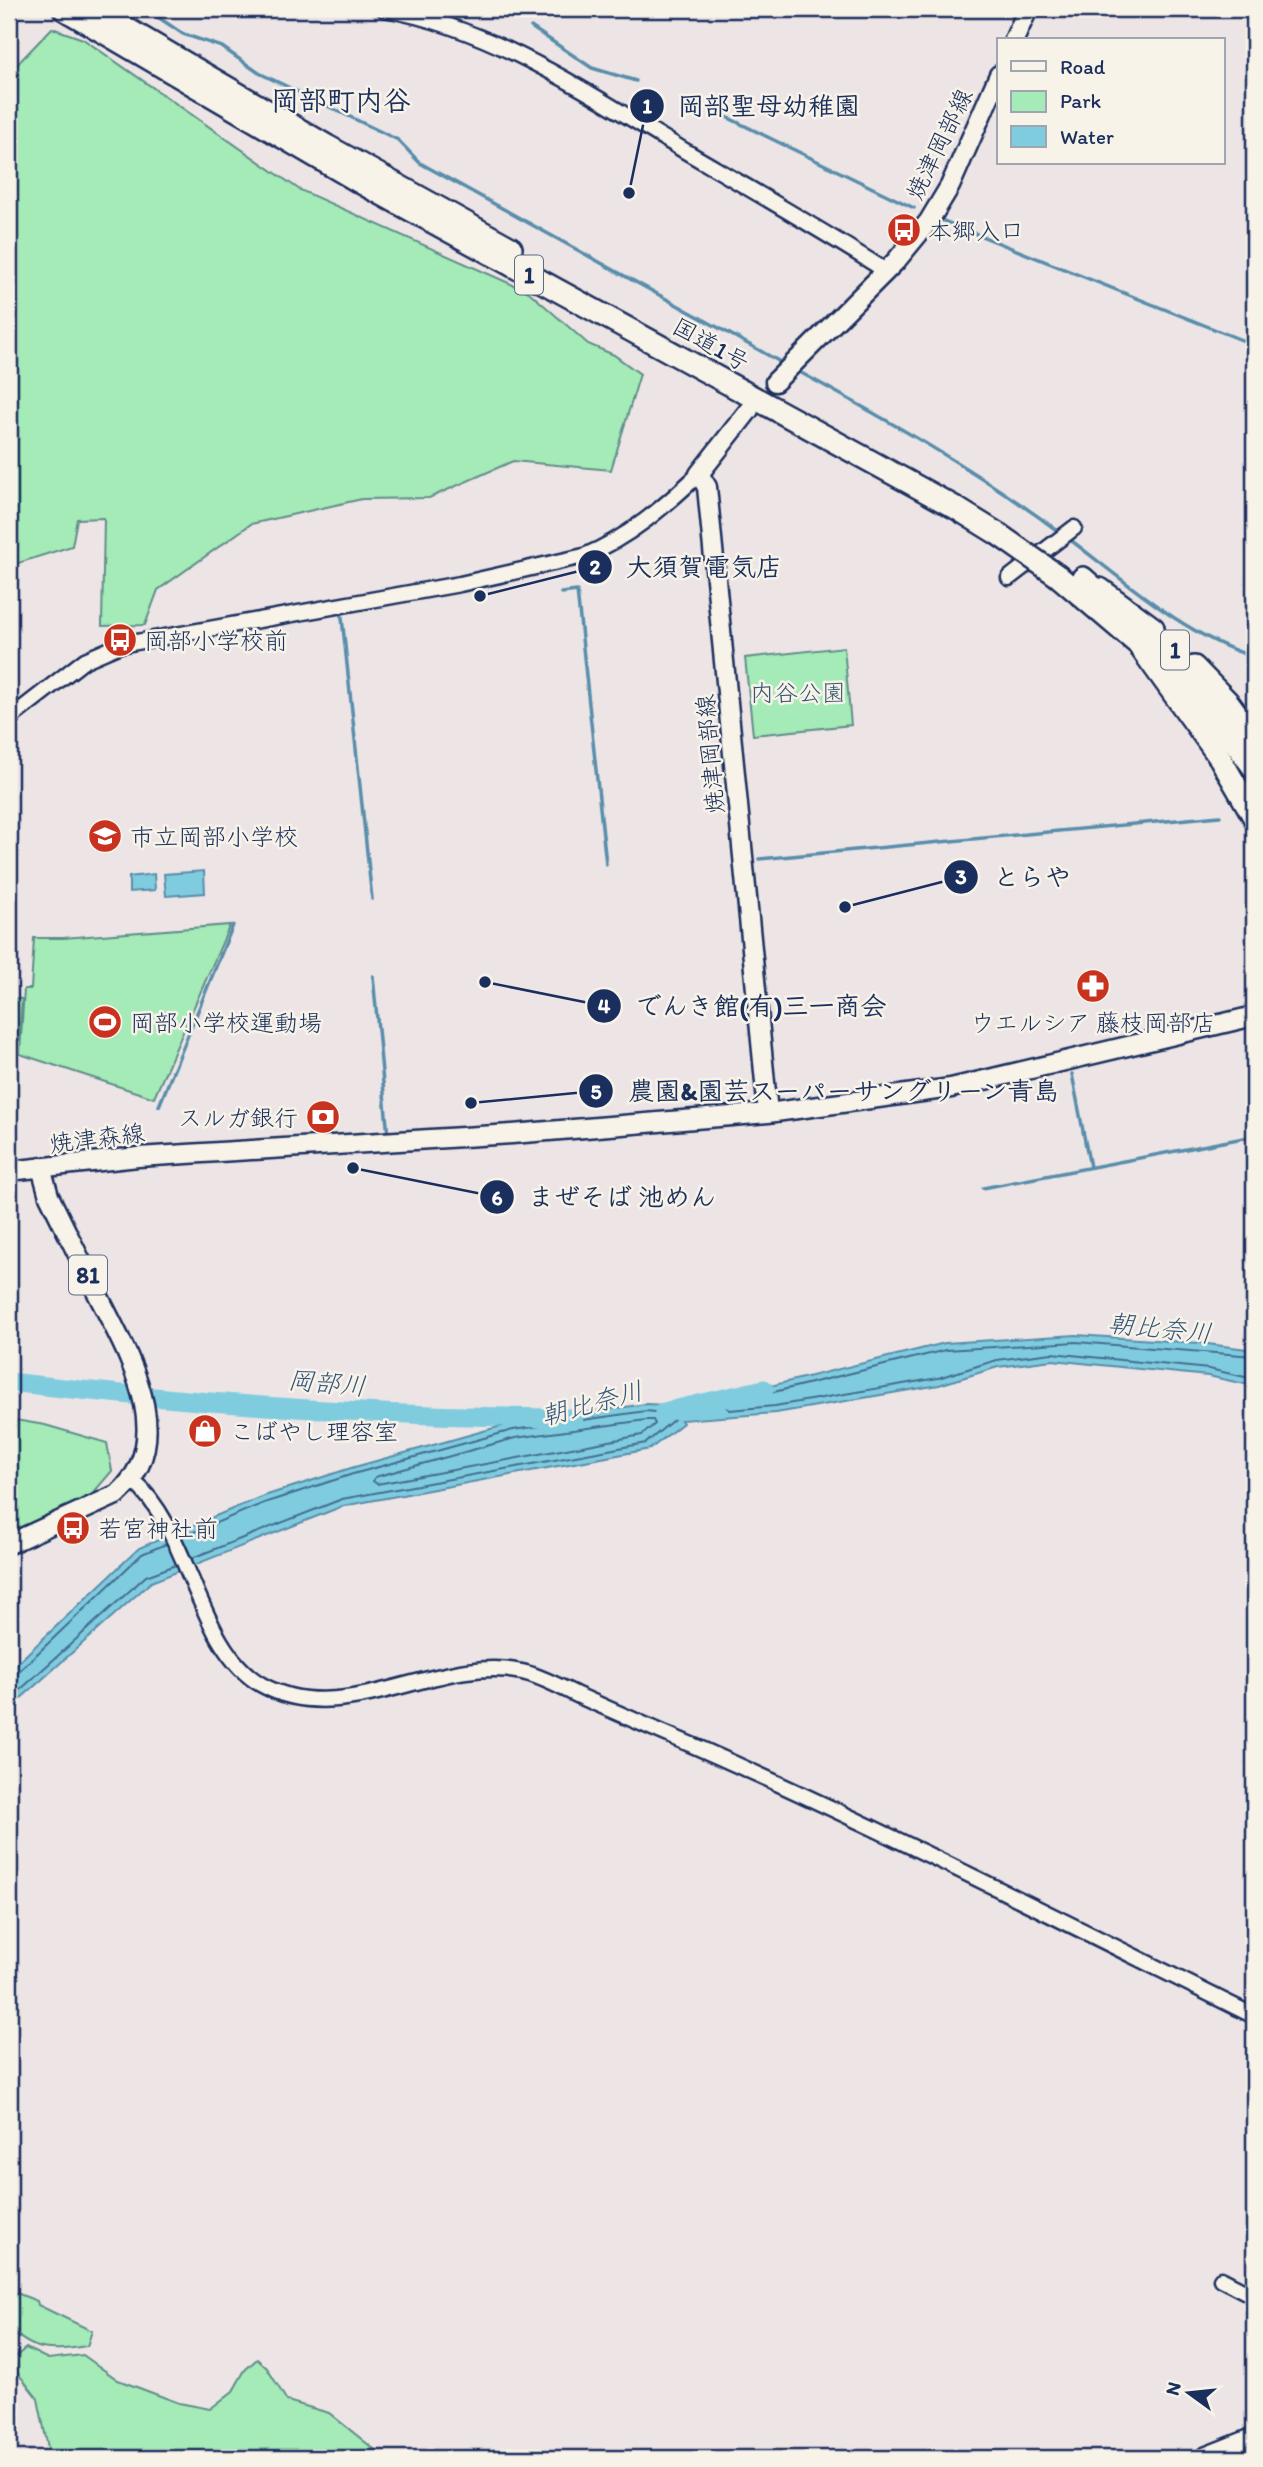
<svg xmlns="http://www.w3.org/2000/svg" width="1263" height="2467" viewBox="0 0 1263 2467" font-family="Itim,'Klee One',sans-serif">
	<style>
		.green { fill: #a4ebb7; stroke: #608d8a; stroke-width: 2 }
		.water { fill: #80ccdf; stroke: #588dab; stroke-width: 2 }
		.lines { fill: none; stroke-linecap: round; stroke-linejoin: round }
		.shore { stroke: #436e92; stroke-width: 2 }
		.stream { stroke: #588dab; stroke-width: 3.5 }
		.river { stroke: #80ccdf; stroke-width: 19 }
		.minor-casing { stroke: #1b2f5e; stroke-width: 19 }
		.major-casing { stroke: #1b2f5e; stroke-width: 23 }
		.highway-casing { stroke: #1b2f5e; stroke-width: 26 }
		.minor { stroke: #f7f3e8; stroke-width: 14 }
		.major { stroke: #f7f3e8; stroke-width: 18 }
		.highway { stroke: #f7f3e8; stroke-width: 21 }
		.highway-bridge-casing { stroke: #1b2f5e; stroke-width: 26; stroke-linecap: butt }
		.highway-bridge { stroke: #f7f3e8; stroke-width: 21 }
		.labels { text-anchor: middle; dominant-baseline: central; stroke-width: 5; stroke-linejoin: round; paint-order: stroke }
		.shield { fill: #f7f3e8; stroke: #5d6a87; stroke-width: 2 }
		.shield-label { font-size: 23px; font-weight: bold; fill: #1b2f5e }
		.street-label { font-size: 24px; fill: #1b2f5e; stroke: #f7f3e8 }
		.poi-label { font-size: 24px; fill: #1b2f5e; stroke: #f7f3e8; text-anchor: start }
		.park-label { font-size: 24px; fill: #365570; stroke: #f7f3e8 }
		.water-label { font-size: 26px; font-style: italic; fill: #34567e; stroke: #f7f3e8 }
		.quarter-label { font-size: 28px; font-weight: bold; fill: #1b2f5e; stroke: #f7f3e8 }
		.leader { fill: none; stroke: #1b2f5e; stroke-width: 2.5 }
		.callout-dot { fill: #1b2f5e; stroke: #f7f3e8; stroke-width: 2.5 }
		.mark-label { font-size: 21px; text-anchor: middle; font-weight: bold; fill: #fff }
		.callout-label { font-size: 26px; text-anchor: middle; font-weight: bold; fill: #1b2f5e; stroke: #f7f3e8; stroke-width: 5; stroke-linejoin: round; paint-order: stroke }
	</style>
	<rect width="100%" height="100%" fill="#ede5e5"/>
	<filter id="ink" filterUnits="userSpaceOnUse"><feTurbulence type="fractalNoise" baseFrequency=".0143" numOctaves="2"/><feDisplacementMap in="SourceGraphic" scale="14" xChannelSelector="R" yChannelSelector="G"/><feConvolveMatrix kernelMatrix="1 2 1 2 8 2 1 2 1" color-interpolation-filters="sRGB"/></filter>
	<g filter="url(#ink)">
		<!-- green -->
		<path class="green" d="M52,28L83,39L300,190L529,292L588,344L614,355L640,374L611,470L513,461L429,498L362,499L251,524L158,590L145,625L102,626L104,518L77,519L72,546L9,566V73Z
			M844,647L851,725L753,735L745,658Z
			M230,925L154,1098L20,1054L24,989H31L34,938H63Z
			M9,998L22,999L19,1040L9,1039Z
			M9,1419L45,1425L107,1443L112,1471L88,1499L9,1532Z
			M9,2290L37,2301L38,2305L92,2331L87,2346C54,2351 33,2354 9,2327Z
			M26,2348L48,2359L83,2355L118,2380L179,2403L210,2409L233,2391L245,2370L257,2359L267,2368L287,2401L329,2413L385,2458H50L38,2399L17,2372L14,2358Z"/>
		<!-- water -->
		<path class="water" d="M204,871L205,893L166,896L164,874Z
			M154,874L155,890L129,892V877Z
			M1076,1335L1200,1343L1254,1350V1386L1208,1376L1052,1360L998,1367L939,1385L776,1413L681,1420L683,1423L650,1449L343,1506L151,1582L9,1709V1671L139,1548L261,1497L351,1468L512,1423L646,1404L689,1406L945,1343Z"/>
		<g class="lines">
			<!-- shore -->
			<path class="shore" d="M1254,1356L1076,1342L946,1350L729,1403L726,1407L730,1410L775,1406L938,1378L997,1360L1052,1353L1209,1369L1254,1379
				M646,1420H653L655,1424L642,1435L377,1484L373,1481L375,1477L515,1438Z
				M182,1537L264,1503L353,1474L513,1430L646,1411L679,1415L646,1443L342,1499L192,1558
				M9,1675L17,1673L142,1554L166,1544
				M9,1700L146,1576L176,1565"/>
			<!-- stream -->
			<path class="stream" d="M146,9L183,34L222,47L259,73L398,140L420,163L784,364
				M531,27L592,68L636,81
				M708,108L914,208
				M944,221L1254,345
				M794,369C886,419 978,471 1062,534
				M1068,538C1126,582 1184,635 1254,657
				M561,593L577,591L606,864
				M341,608L372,899
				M759,859L1220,816
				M373,976L388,1136
				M1072,1074L1090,1167
				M159,1106L233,925
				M983,1188L1254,1136"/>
			<!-- river -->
			<path class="river" d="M9,1382C197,1404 385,1417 574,1418
				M664,1412L764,1389"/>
			<!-- minor casing -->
			<g class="minor-casing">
				<path id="minor" d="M384,9C494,28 591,95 685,151C752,190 820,229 886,271
					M1009,578L1074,528
					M9,719L85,660L120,645L460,584L584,556C628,538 664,507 699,474
					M133,1481C191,1530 197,1649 262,1685C345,1731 438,1653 522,1672C541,1676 560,1687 577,1695C618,1713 658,1731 699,1748C887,1831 1070,1925 1254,2016
					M1221,2279L1254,2296"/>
			</g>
			<!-- major casing -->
			<g class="major-casing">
				<path id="major" d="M1014,40L1028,9
					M775,382L896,261L929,221L950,186L999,75
					M749,410L699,474L707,487L768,1113
					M9,1171L138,1157L512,1134L768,1113L951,1088L1254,1016
					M9,1544L118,1494C179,1439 128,1355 99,1297C82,1264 66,1230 49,1196L41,1167"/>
			</g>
			<!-- highway casing -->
			<g class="highway-casing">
				<path id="highway" d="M64,9L356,180L956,508L998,534
					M93,9L327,146L511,248
					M1058,576L1138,644L1220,758L1254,817
					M1083,578L1110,602
					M1100,589L1153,628
					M1137,625L1185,676L1254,768
					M1194,667L1228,702L1254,737
					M1206,2458L1254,2439"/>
			</g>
			<!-- minor -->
			<use href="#minor" class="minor"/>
			<!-- major -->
			<use href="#major" class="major"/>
			<!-- highway -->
			<use href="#highway" class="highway"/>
			<!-- highway-bridge casing -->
			<g class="highway-bridge-casing">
				<path id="highway-bridge" d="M998,534L1058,576"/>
			</g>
			<!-- highway-bridge -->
			<use href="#highway-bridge" class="highway-bridge"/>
		</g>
	</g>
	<!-- icons -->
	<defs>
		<g id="bus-disc" transform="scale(1.75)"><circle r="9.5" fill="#c8321e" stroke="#f7f3e8"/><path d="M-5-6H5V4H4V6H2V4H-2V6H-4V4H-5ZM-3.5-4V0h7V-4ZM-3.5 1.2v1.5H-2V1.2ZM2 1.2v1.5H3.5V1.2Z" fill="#fff"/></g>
		<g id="school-disc" transform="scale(1.75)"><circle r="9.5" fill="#c8321e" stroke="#f7f3e8"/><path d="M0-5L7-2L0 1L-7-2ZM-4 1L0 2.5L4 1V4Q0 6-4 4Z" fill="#fff"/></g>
		<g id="pharmacy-disc" transform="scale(1.75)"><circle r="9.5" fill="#c8321e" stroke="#f7f3e8"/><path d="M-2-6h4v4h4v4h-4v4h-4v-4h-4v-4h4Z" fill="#fff"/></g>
		<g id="stadium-disc" transform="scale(1.75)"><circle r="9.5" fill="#c8321e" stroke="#f7f3e8"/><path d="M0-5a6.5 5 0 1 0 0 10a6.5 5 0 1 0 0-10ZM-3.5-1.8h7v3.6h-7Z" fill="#fff"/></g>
		<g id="bank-disc" transform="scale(1.75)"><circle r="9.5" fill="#c8321e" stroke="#f7f3e8"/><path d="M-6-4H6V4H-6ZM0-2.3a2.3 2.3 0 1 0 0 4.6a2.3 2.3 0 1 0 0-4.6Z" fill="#fff"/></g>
		<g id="shop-disc" transform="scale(1.75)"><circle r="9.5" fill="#c8321e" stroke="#f7f3e8"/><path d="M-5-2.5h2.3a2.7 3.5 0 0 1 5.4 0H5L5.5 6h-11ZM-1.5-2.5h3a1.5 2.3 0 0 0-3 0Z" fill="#fff"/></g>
	</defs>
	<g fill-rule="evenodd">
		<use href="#bus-disc" x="904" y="230"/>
		<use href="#bus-disc" x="120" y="640"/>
		<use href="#school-disc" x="105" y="836"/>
		<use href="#pharmacy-disc" x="1093" y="986"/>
		<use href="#stadium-disc" x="105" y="1022"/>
		<use href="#bank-disc" x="323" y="1117"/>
		<use href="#shop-disc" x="205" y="1431"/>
		<use href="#bus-disc" x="73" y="1528"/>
	</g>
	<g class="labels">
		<!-- shield labels -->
		<g class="shield">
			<rect x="515" y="255.5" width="28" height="39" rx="5"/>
			<rect x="1161" y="630.5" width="28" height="39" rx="5"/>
			<rect x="69" y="1255.5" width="38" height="39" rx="5"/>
		</g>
		<g class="shield-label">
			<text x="529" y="275">1</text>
			<text x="1175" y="650">1</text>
			<text x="88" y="1275">81</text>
		</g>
		<!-- street labels -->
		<g class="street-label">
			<text transform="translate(939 144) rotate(-64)">焼津岡部線</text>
			<text transform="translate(711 344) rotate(29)">国道1号</text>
			<text transform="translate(710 754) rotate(-95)">焼津岡部線</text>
			<text transform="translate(97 1138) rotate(-7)">焼津森線</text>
		</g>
		<!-- poi labels -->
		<g class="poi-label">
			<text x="928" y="230">本郷入口</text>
			<text x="144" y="640">岡部小学校前</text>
			<text x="130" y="836">市立岡部小学校</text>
			<text x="130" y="1022">岡部小学校運動場</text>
			<text x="1093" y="1022" text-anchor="middle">ウエルシア 藤枝岡部店</text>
			<text x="298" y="1117" text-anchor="end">スルガ銀行</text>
			<text x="230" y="1431">こばやし理容室</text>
			<text x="98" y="1528">若宮神社前</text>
		</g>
		<!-- park labels -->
		<g class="park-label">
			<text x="798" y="692">内谷公園</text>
		</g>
		<!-- water labels -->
		<g class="water-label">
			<text transform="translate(1160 1328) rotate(6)">朝比奈川</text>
			<text transform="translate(327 1383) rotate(5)">岡部川</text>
			<text transform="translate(592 1403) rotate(-15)">朝比奈川</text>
		</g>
		<!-- quarter labels -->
		<g class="quarter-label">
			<text x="341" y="100">岡部町内谷</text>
		</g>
	</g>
	<!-- callouts -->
	<path class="leader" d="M629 193L647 106M480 596L595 567M845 907L961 877M485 982L604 1006M471 1103L596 1091M353 1168L497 1197"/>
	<g class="callout-dot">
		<circle cx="629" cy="193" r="7"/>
		<circle cx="480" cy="596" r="7"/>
		<circle cx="845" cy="907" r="7"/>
		<circle cx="485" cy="982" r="7"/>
		<circle cx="471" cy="1103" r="7"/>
		<circle cx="353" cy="1168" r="7"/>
		<circle cx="647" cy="106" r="18"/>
		<circle cx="595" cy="567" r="18"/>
		<circle cx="961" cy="877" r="18"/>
		<circle cx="604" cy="1006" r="18"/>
		<circle cx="596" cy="1091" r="18"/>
		<circle cx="497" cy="1197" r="18"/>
	</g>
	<g class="mark-label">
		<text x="647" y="113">1</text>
		<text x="595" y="574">2</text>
		<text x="961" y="884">3</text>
		<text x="604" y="1013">4</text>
		<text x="596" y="1099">5</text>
		<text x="497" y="1205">6</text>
	</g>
	<g class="callout-label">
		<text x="769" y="115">岡部聖母幼稚園</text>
		<text x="704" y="576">大須賀電気店</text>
		<text x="1032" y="886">とらや</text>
		<text x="761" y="1015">でんき館(有)三一商会</text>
		<text x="844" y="1100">農園&amp;園芸スーパーサングリーン青島</text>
		<text x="622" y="1206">まぜそば 池めん</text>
	</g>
	<!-- margin -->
	<rect width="1263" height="2467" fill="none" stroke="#f7f3e8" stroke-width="35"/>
	<rect x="18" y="18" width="1228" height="2432" fill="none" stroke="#1b2f5e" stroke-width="2.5" filter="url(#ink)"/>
	<!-- legend -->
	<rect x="997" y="38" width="228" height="126" fill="#f7f3e8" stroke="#9fa5b1" stroke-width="2"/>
	<rect x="1011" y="61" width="35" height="10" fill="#f7f3e8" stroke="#9fa5b1" stroke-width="2"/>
	<text x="1060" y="74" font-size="21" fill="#1b2f5e">Road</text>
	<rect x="1011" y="91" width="35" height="21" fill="#a4ebb7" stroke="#9fa5b1" stroke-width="2"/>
	<text x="1060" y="108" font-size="21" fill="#1b2f5e">Park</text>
	<rect x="1011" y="126" width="35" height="21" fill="#80ccdf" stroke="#9fa5b1" stroke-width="2"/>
	<text x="1060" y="144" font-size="21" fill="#1b2f5e">Water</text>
	<!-- north arrow -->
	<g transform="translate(1189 2393) rotate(285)" stroke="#f7f3e8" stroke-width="5" paint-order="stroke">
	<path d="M0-5L12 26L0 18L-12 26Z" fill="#1b2f5e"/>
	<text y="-10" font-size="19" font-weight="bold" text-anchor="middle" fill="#1b2f5e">N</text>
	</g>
</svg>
